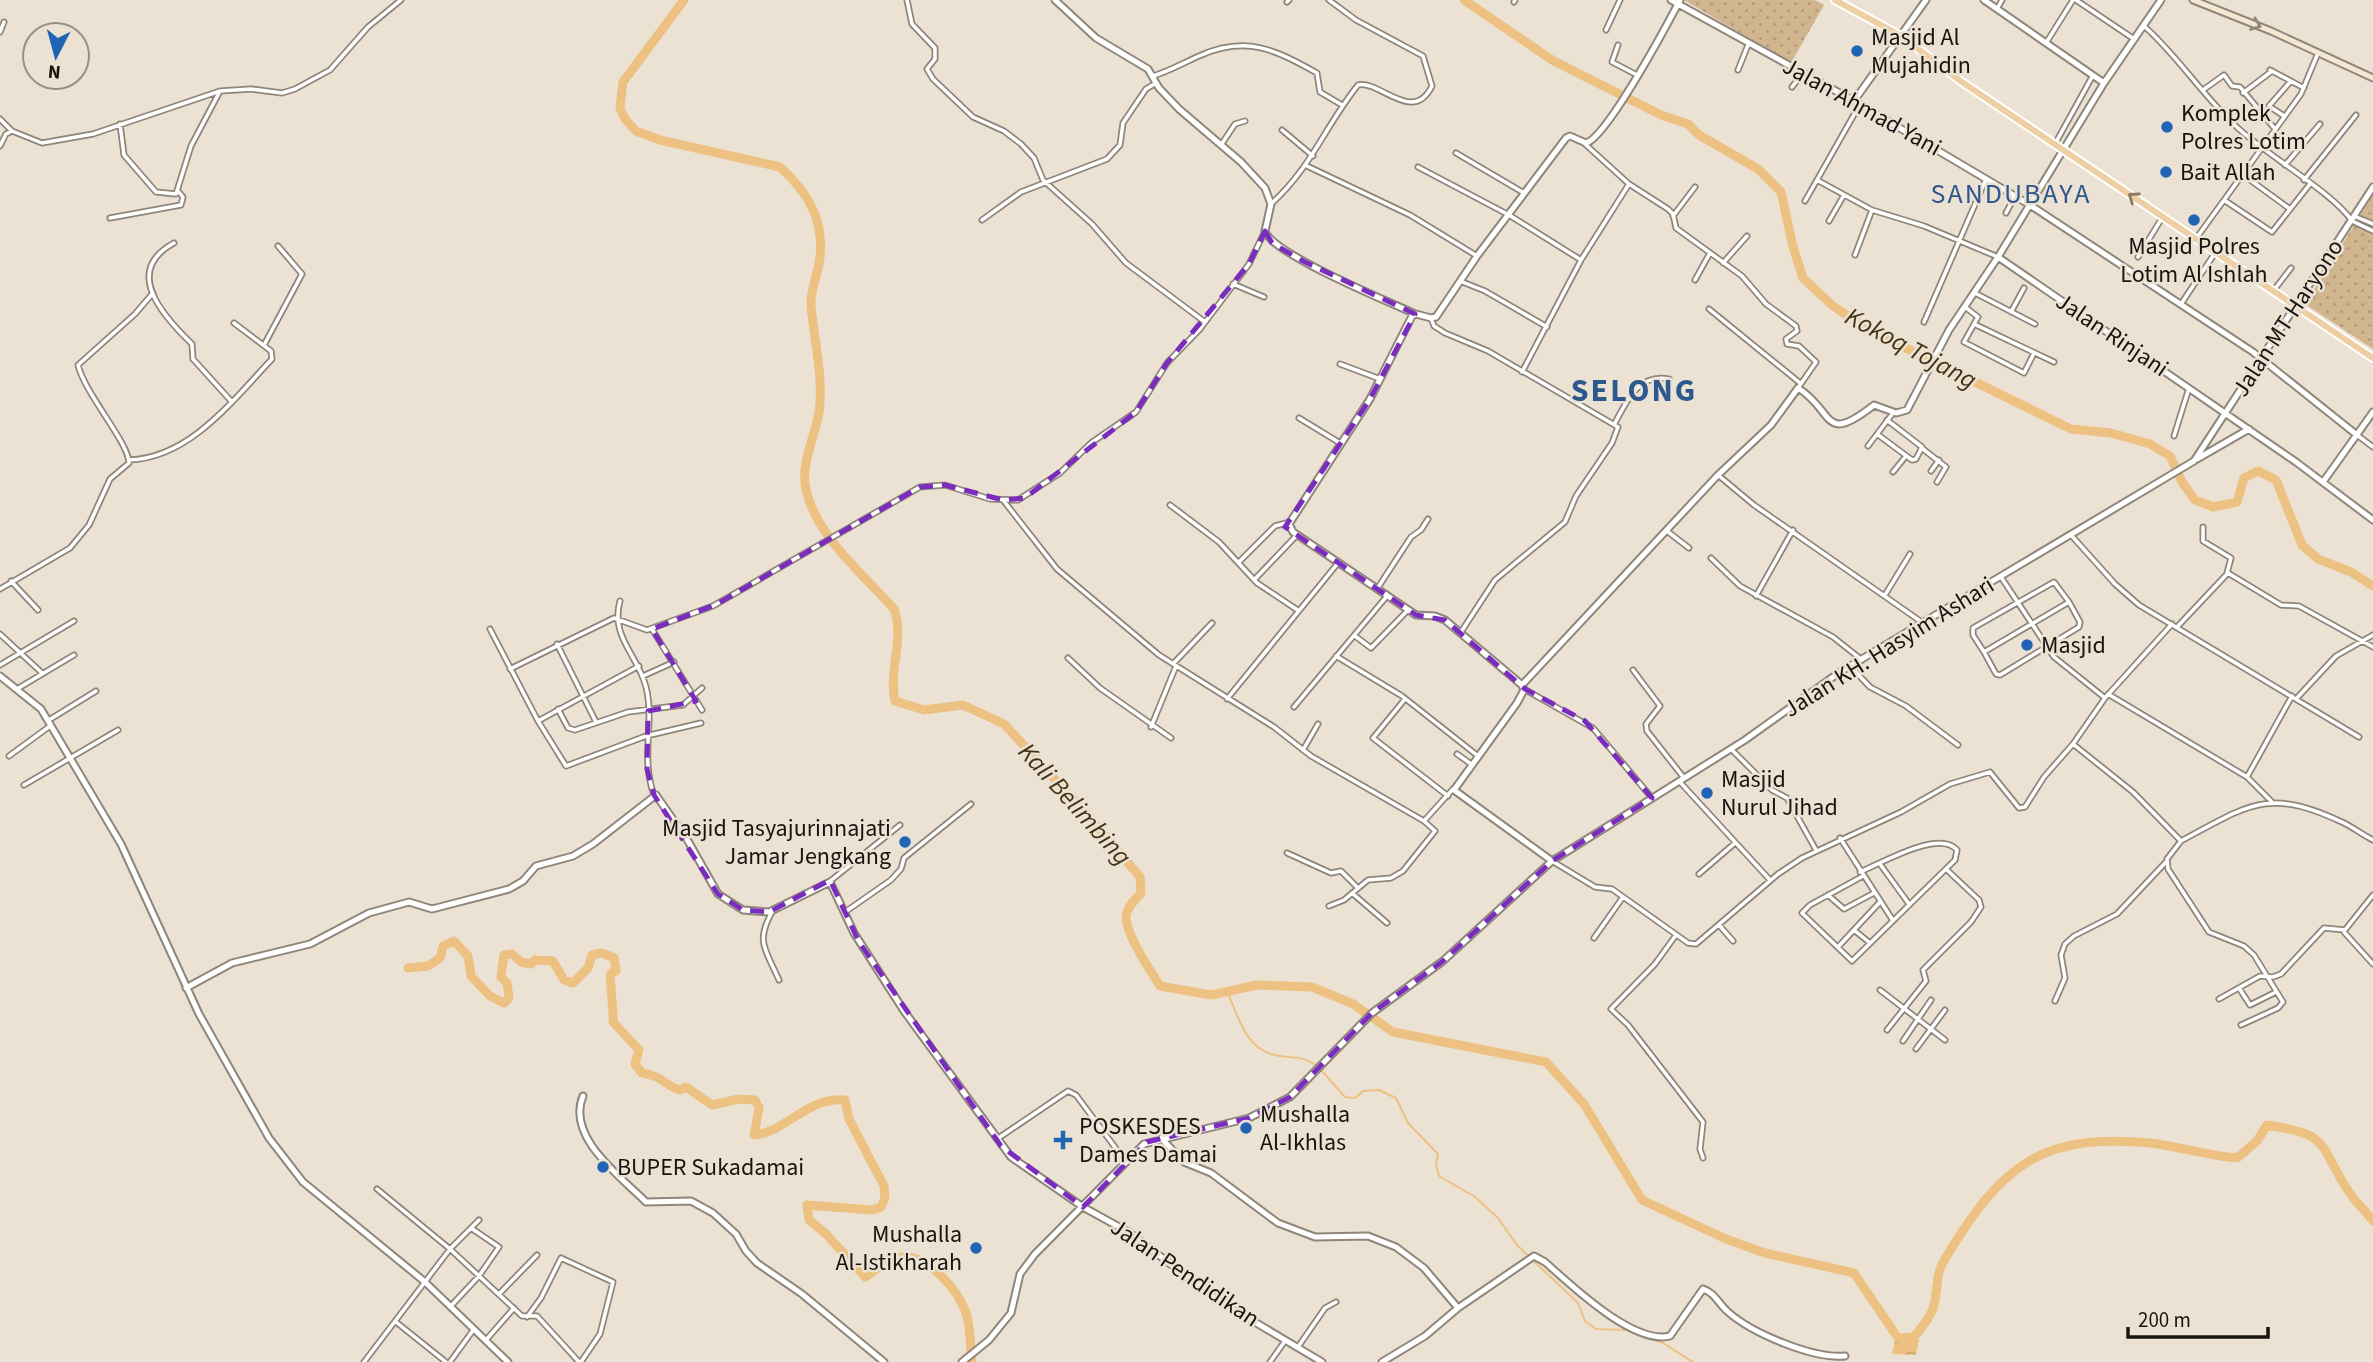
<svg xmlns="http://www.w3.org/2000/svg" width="2373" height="1362" viewBox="0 0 2373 1362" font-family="'Source Sans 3',sans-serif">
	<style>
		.park { fill: url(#park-dots) }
		.water { fill: url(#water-waves) }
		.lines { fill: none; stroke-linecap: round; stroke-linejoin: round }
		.stream { stroke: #edc182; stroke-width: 2 }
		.river { stroke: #edc182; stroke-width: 9 }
		.minor-casing { stroke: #8f867a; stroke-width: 7 }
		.tertiary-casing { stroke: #8f867a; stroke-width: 9 }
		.secondary-casing { stroke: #8f867a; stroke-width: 9 }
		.primary-casing { stroke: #fff; stroke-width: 10 }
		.minor { stroke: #fff; stroke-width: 3.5 }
		.tertiary { stroke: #fff; stroke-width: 5 }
		.secondary { stroke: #f6e7d1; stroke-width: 5 }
		.primary { stroke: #edcfa3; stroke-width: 6 }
		.oneway { stroke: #92887a }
		.oneway2 { stroke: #8d7b61 }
		.marked { fill: none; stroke: #7b2cbf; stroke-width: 5; stroke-dasharray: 14 9; stroke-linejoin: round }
		.poi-dot { fill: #2164b5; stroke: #ebe2d4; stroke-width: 2.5 }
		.labels { text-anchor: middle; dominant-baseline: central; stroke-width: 5; stroke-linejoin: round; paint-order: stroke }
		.poi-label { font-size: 24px; fill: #181510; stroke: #ebe2d4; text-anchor: start }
		.street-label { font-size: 24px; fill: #181510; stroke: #ebe2d4 }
		.water-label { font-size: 26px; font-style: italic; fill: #433115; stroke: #ebe2d4 }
		.quarter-label { font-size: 28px; letter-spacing: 2px; fill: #2d578d; stroke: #ebe2d4 }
		.district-label { font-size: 32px; font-weight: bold; letter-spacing: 2px; fill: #2d578d; stroke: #ebe2d4 }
	</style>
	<defs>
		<pattern id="park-dots" width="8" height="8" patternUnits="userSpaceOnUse" patternTransform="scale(1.75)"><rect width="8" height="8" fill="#d1b58f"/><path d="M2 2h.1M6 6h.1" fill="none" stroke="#b39b7a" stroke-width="1.8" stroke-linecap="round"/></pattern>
		<pattern id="water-waves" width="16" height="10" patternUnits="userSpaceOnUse" patternTransform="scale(1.75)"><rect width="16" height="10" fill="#edc182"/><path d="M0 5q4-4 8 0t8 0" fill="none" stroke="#caa56f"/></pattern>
	</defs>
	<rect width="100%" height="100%" fill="#ebe2d4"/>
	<!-- park -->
	<path class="park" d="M1684,0H1815L1824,5L1791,63Z
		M2373,195V349L2305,304Z"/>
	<!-- water -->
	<path class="water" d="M1895,1340H1919L1916,1355L1892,1354Z"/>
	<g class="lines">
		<!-- stream -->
		<path class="stream" d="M1227,991C1239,1018 1246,1052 1280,1056C1295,1058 1304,1056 1317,1066
			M1321,1070L1345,1097L1355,1098L1363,1091L1379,1090L1396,1098L1408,1123L1438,1154L1436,1165L1439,1176L1475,1197L1498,1218L1517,1245L1578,1303L1585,1321L1596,1329L1627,1330L1663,1343L1693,1362"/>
		<!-- river -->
		<path class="river" d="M684,0L623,82L620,108L625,119L636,131L660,140L780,167C810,194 826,224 819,264C816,278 810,293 811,306C814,340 824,378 819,412C815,437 800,464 806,490C817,537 863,574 894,609C905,639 888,670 895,701L924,710L963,705L1004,724L1087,814L1140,877L1141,893C1135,900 1127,907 1126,916C1125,934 1151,971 1160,986L1211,995L1257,985L1312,987L1353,1004L1393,1032L1546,1062L1584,1104L1642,1200L1726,1239L1765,1253L1854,1273L1898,1338L1914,1337C1924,1325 1933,1314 1935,1300C1938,1284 1936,1273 1945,1259C2003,1163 2042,1131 2158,1144C2184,1148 2210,1156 2237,1158L2257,1141L2267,1125C2333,1135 2317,1144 2349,1192C2356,1203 2366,1211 2373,1221
			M1464,0L1552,60L1661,115L1688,124L1699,135L1758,169L1781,192L1793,247L1803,278L1833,306L1871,331L2071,429L2111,433L2150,444L2170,456L2182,482L2195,500L2213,507L2237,502L2244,478L2258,471L2276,480L2302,545L2318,559L2351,572L2373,586
			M408,968L428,966L440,958L443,946L454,941L468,956L471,976L490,996L504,1003L509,998L507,983L501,977L504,955L512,954L521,962L531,964L535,960L553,961L564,980L573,983L588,968L592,955L602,953L614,958L616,971L611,973C609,984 614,1007 613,1022L639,1050L635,1064L642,1073C663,1076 665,1086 680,1090L686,1087L712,1105L739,1099L755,1100L759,1108L754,1135C787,1132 806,1097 845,1100L849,1119L884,1186L885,1198L881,1207L872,1210L807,1205L809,1220L826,1234L865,1277C876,1270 889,1258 903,1257C929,1255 959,1292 966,1313C971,1328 970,1347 972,1362"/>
		<!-- minor casing -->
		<g class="minor-casing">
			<path id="minor" d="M907,0L912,24L935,48V59L927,69L933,79L973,117L1004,131L1021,144L1034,158L1043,180L1092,224L1126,263L1205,322
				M2076,0L2134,39
				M1287,2L1289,0
				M1514,2L1515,0
				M1997,9L2002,0
				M2144,26C2179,57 2204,98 2239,129C2268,156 2332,192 2352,221L2373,231
				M1606,30L1620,0
				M0,32L4,22
				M2046,43L2073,0
				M1618,45L1612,62L1637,75
				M1738,70L1748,45
				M2270,70L2304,88
				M1153,76C1170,71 1183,63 1199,56C1246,35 1274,49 1317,73L1320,92L1342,105
				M1792,87L1803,73
				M2203,90L2224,75L2232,86L2240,87L2275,129
				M2243,93L2272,71
				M1860,104L1817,180L1872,210L1924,226L1998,257
				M2284,116L2269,106L2291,81
				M0,119L12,131
				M120,124L124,155L156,192L176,194L191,146L219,93
				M1282,130L1313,156
				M1585,144L1629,184L1668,209L1673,214L1676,228L1742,276L1766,304L1796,326L1797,331L1786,339L1787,344L1799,346L1816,362L1798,388
				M2055,144L2092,77
				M1221,145L1235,124L1245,121
				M0,146L6,134L12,131L42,143L93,134L220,91L251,89L282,93L295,89L330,70L368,27L401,0
				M1456,153L1524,193
				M2285,165L2320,124
				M1307,166L1410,215L1477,256
				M1418,167L1509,215L1581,260
				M2242,174L2290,209
				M2304,180L2356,115
				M2224,200L2272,232L2310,184
				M1805,201L1817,180
				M1271,204C1312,167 1325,126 1358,85C1380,80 1413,125 1432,86L1423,56L1356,20L1329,0
				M2006,213L2015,196
				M1673,216L1695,187
				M2354,216L2373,224
				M110,218L181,205L183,197L178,191
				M982,220L1021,192L1107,159L1120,145L1123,123L1146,89L1156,83
				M1829,221L1844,195
				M2195,240L2301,94L2318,53
				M174,243C122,271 163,316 192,344L193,359L232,402
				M1855,255L1872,210
				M2138,257L2162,218
				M1723,263L1747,236
				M1695,280L1710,253
				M1460,281L1485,291L1547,327
				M1233,284L1264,297
				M2274,290L2291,268
				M1975,293L2035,324
				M2181,304L2215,253
				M1965,307L1978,317L1964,342L2024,373L2034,353
				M1709,309L1800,383
				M2011,312L2024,288
				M1431,318L1434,326L1445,333L1488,351L1618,427L1612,443L1576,496L1565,522L1495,580L1461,632
				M1924,322L1986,179
				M1974,324L2054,362
				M264,345L302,274L278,246
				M1340,364L1380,379
				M1522,372L1581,260L1629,184
				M1299,418L1340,443
				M1615,423C1627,400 1639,373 1669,379
				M1877,434L1912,460L1916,459L1922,447L1887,420
				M2357,435L2373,447
				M2174,436L2189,388
				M1868,446L1893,413
				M1923,449L1946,467L1937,482
				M129,460C190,458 233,400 272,359L271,351L234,323
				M1931,471L1939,460
				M1893,472L1906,456
				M1718,475L1754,505L1923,623
				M1003,500L1057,569L1159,655L1274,727L1311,756L1424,821L1453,789
				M1170,505L1219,542L1257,583L1299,611
				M2203,527V541L2231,558L2227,573
				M1667,531L1689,548
				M2071,535L2115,584L2139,605L2359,737
				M1711,558L1740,586L1833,637L1862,660
				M1239,562L1275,526L1290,522
				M2001,577L2054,657L2105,698
				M1255,579L1297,535
				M11,581L38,610
				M0,589L70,548L89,525L110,479L129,463C129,443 85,394 78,365L135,314L153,293
				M1377,589L1411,537L1421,530L1428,519
				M1885,595L1910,554
				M1756,596L1793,530
				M620,601C610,637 638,655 646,687C655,722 640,757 654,795
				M2069,602L2080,622L2079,627L2000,675L1996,674L1984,652Z
				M2178,626L2228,573L2281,605L2299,606L2373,647
				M490,629L538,721L566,766L646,736L701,723
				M652,629L702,710
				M0,634L42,673
				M1355,636L1371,648L1408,610
				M557,644L596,722
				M1984,652L1973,635V628L2054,582L2069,602
				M1336,656L1402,696L1478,756
				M1068,658L1100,688L1171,738
				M1173,664L1212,623
				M0,665L74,621
				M1850,666L1870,687L1906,706L1958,745
				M510,669L614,618L647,630L713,606L920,487L945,485L990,499L1018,500L1060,473L1091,443L1136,412L1167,363L1200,329L1249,264L1265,231
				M1633,670L1660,706L1646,724L1647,731L1684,778
				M643,676L674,662
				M17,689L74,655
				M1524,689L1593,728L1652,798
				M2108,694L2247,777L2271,801
				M1227,699L1338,563
				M1405,699L1373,738L1448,796
				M2296,699L2336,656L2373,635
				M1294,707L1387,596
				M558,709L568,728L575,730L628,712L683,705L702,688
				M49,720L96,691
				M538,721L639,666
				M1151,727L1176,666
				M2073,744L2133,792L2181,841C2250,804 2268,787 2344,823C2354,828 2363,835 2373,840
				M1731,749L1772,790L1787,798L1816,850
				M1303,750L1318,724
				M1457,754L1471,764
				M9,756L50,726
				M2247,777L2292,696
				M1679,781L1770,880
				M24,785L118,730
				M1840,838L1892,919
				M2181,841L2167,859L2168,869L2209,932L2244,946L2254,955L2283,1002L2278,1008L2241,1025
				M1287,853L1331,873L1341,871L1358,888
				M1552,861L1595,887L1612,889L1688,943L1696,944L1778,874L1802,858L1901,812L1950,784L1990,772L2019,808L2025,807L2044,777L2073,744L2105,698L2172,624
				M1880,864L1909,904
				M1860,872C1882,863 1939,829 1957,850L1955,860L1852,961L1802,913L1810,905L1863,876
				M1699,874L1735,843
				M829,882L900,825
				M1352,893L1387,923
				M1828,895L1844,909L1874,893
				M1329,906L1344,900L1368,880L1391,878L1403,871L1435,831L1424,821
				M772,912C755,942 766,950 779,980
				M845,912L891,880L901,869L904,858L971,804
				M1719,925L1733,941
				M1854,930L1870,943
				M2344,932L2373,964
				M1676,935L1655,964L1611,1009L1628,1025L1703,1122L1700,1149L1703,1158
				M1594,938L1623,897
				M1838,947L1880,902
				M2239,988L2250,1005L2276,992
				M1880,990L1945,1040
				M2219,999L2260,976L2273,977L2281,974L2324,928L2345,930L2373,895
				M2055,1001L2065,978L2061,955L2065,944L2074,936L2117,914L2166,862
				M1887,1030L1926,981L1923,970L1971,922L1981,907L1979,900L1946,869
				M1903,1041L1931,1000
				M1916,1049L1945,1010
				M997,1139L1068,1091L1076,1095L1126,1162
				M377,1189L450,1249L522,1316H537L579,1362
				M499,1294L537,1255
				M450,1307L479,1276L499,1247L471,1228
				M527,1317L541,1298L561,1258L613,1282L600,1334L581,1362
				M396,1322L446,1362
				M486,1340L514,1308
				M1298,1347L1325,1308L1336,1302
				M364,1362L450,1249L479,1220
				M450,1362L474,1329
				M1270,1362L1285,1341"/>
		</g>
		<!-- tertiary casing -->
		<g class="tertiary-casing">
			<path id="tertiary" d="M1055,0L1096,38L1148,69L1159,88L1179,109L1241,162L1265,188L1271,204L1265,231C1272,254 1388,301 1415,314
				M1671,0L1854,101L2030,205L2253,352L2357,435
				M1984,0L2104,83
				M1854,101L1926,0
				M1998,257L2296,462L2373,520
				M2197,459L2249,429
				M2323,482L2373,412
				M0,676L41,709L121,844L199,1014L269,1138L303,1182L425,1282L508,1362
				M1522,685L1718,475L1771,425L1798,388C1835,411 1822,446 1874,405L1896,413L1907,410L1949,330L1998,257L2104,83L2161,0
				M1552,861L1454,790L1517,703L1524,690L1522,685L1445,620L1435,616L1416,615L1293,532L1289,524L1370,399L1412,316L1416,314L1431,318L1436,317L1477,256L1566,138L1570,136L1586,143C1607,137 1667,25 1680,0
				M186,988L232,963L310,944L369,913L409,902L432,909L509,889L523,881L536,866L573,856L593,844L656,795L688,841L718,894L743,910L769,912L830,882L854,933L904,1011L1011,1157L1083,1207L1130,1233L1216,1299L1322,1362
				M583,1096C566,1137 620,1176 646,1202L691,1201L713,1213L736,1234L746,1251L757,1263L802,1294L884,1362
				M1161,1138L1184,1162L1211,1173L1278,1223L1315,1237L1368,1236L1396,1247L1424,1268L1458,1308L1534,1256L1545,1262C1571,1285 1633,1345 1670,1336L1703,1289C1715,1293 1718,1303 1727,1311C1751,1333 1813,1359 1845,1356
				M962,1362L989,1340L1011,1313L1020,1274L1035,1254L1144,1144L1249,1118L1290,1097L1372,1013L1443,961L1552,861L1745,740L1840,672L2194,461L2373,187
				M1382,1362L1425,1336L1458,1308"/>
		</g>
		<!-- secondary casing -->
		<g class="secondary-casing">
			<path id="secondary" d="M2193,0L2271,31L2373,78"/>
		</g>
		<!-- primary casing -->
		<g class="primary-casing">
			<path id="primary" d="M1835,0L1901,36L1962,82L2373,358"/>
		</g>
		<!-- minor -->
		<use href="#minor" class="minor"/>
		<!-- tertiary -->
		<use href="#tertiary" class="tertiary"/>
		<!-- secondary -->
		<use href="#secondary" class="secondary"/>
		<!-- primary -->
		<use href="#primary" class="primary"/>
	</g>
	<!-- one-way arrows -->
	<defs><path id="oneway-chevron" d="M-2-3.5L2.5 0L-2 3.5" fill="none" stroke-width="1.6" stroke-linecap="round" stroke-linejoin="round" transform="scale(1.75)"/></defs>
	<use class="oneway" href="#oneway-chevron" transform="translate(2256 25) rotate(21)"/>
	<use class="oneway2" href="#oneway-chevron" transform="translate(2133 197) rotate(-145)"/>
	<!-- marked area -->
	<path class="marked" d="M1265,231L1272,243L1303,261L1415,314L1370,399L1285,527L1416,615L1445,620L1525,689L1585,721L1652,798L1552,861L1443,961L1372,1013L1290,1097L1249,1118L1147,1142L1083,1207L1001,1146L859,942L830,880L769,912L743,910L718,894L654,795L647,769L648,711L696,701L652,629L717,604L920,487L945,485L1003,500L1025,498L1136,412L1167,363L1249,264Z"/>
	<!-- markers -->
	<g class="poi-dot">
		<circle cx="1857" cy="51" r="7"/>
		<circle cx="2167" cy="127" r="7"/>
		<circle cx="2166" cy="172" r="7"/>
		<circle cx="2194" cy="220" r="7"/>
		<circle cx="2027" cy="645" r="7"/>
		<circle cx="1707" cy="793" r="7"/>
		<circle cx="905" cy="842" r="7"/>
		<circle cx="1246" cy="1128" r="7"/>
		<path d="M1059.5 1129.5h7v7h7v7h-7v7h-7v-7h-7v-7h7z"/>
		<circle cx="603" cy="1167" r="7"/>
		<circle cx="976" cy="1248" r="7"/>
	</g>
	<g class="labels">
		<!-- poi labels -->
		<g class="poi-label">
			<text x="1871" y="37">Masjid Al<tspan x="1871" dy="28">Mujahidin</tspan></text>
			<text x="2181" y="113">Komplek<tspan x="2181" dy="28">Polres Lotim</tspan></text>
			<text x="2180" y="172">Bait Allah</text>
			<text x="2194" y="246" text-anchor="middle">Masjid Polres<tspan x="2194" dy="28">Lotim Al Ishlah</tspan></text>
			<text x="2041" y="645">Masjid</text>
			<text x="1721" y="779">Masjid<tspan x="1721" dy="28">Nurul Jihad</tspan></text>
			<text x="891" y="828" text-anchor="end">Masjid Tasyajurinnajati<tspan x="891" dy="28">Jamar Jengkang</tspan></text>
			<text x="1260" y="1114">Mushalla<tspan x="1260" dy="28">Al-Ikhlas</tspan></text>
			<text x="1079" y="1126">POSKESDES<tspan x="1079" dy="28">Dames Damai</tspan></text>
			<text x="617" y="1167">BUPER Sukadamai</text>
			<text x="962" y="1234" text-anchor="end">Mushalla<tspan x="962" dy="28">Al-Istikharah</tspan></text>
		</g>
		<!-- street labels -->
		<g class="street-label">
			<text transform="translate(1862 107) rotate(29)">Jalan Ahmad Yani</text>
			<text transform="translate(2288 318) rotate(-57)">Jalan MT Haryono</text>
			<text transform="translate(2112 335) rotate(34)">Jalan Rinjani</text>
			<text transform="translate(1889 647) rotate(-32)">Jalan KH. Hasyim Ashari</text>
			<text transform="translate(1185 1273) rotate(34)">Jalan Pendidikan</text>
		</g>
		<!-- water labels -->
		<g class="water-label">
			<text transform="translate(1911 348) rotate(28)">Kokoq Tojang</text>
			<text transform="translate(1075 804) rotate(48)">Kali Belimbing</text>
		</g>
		<!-- quarter labels -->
		<g class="quarter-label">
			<text x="2011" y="194">SANDUBAYA</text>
		</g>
		<!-- district labels -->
		<g class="district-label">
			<text x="1634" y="391">SELONG</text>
		</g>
	</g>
	<!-- north arrow -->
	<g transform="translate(56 56) rotate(186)"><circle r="33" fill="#ebe2d4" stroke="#979086" stroke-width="2"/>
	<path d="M0-5L12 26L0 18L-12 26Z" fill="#2164b5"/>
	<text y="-10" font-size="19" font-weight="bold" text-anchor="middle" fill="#181510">N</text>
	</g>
	<!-- scale -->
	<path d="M2128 1327v10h140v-10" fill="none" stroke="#181510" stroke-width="3.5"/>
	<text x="2138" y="1327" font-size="21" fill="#181510" stroke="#ebe2d4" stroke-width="5" paint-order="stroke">200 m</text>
</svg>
